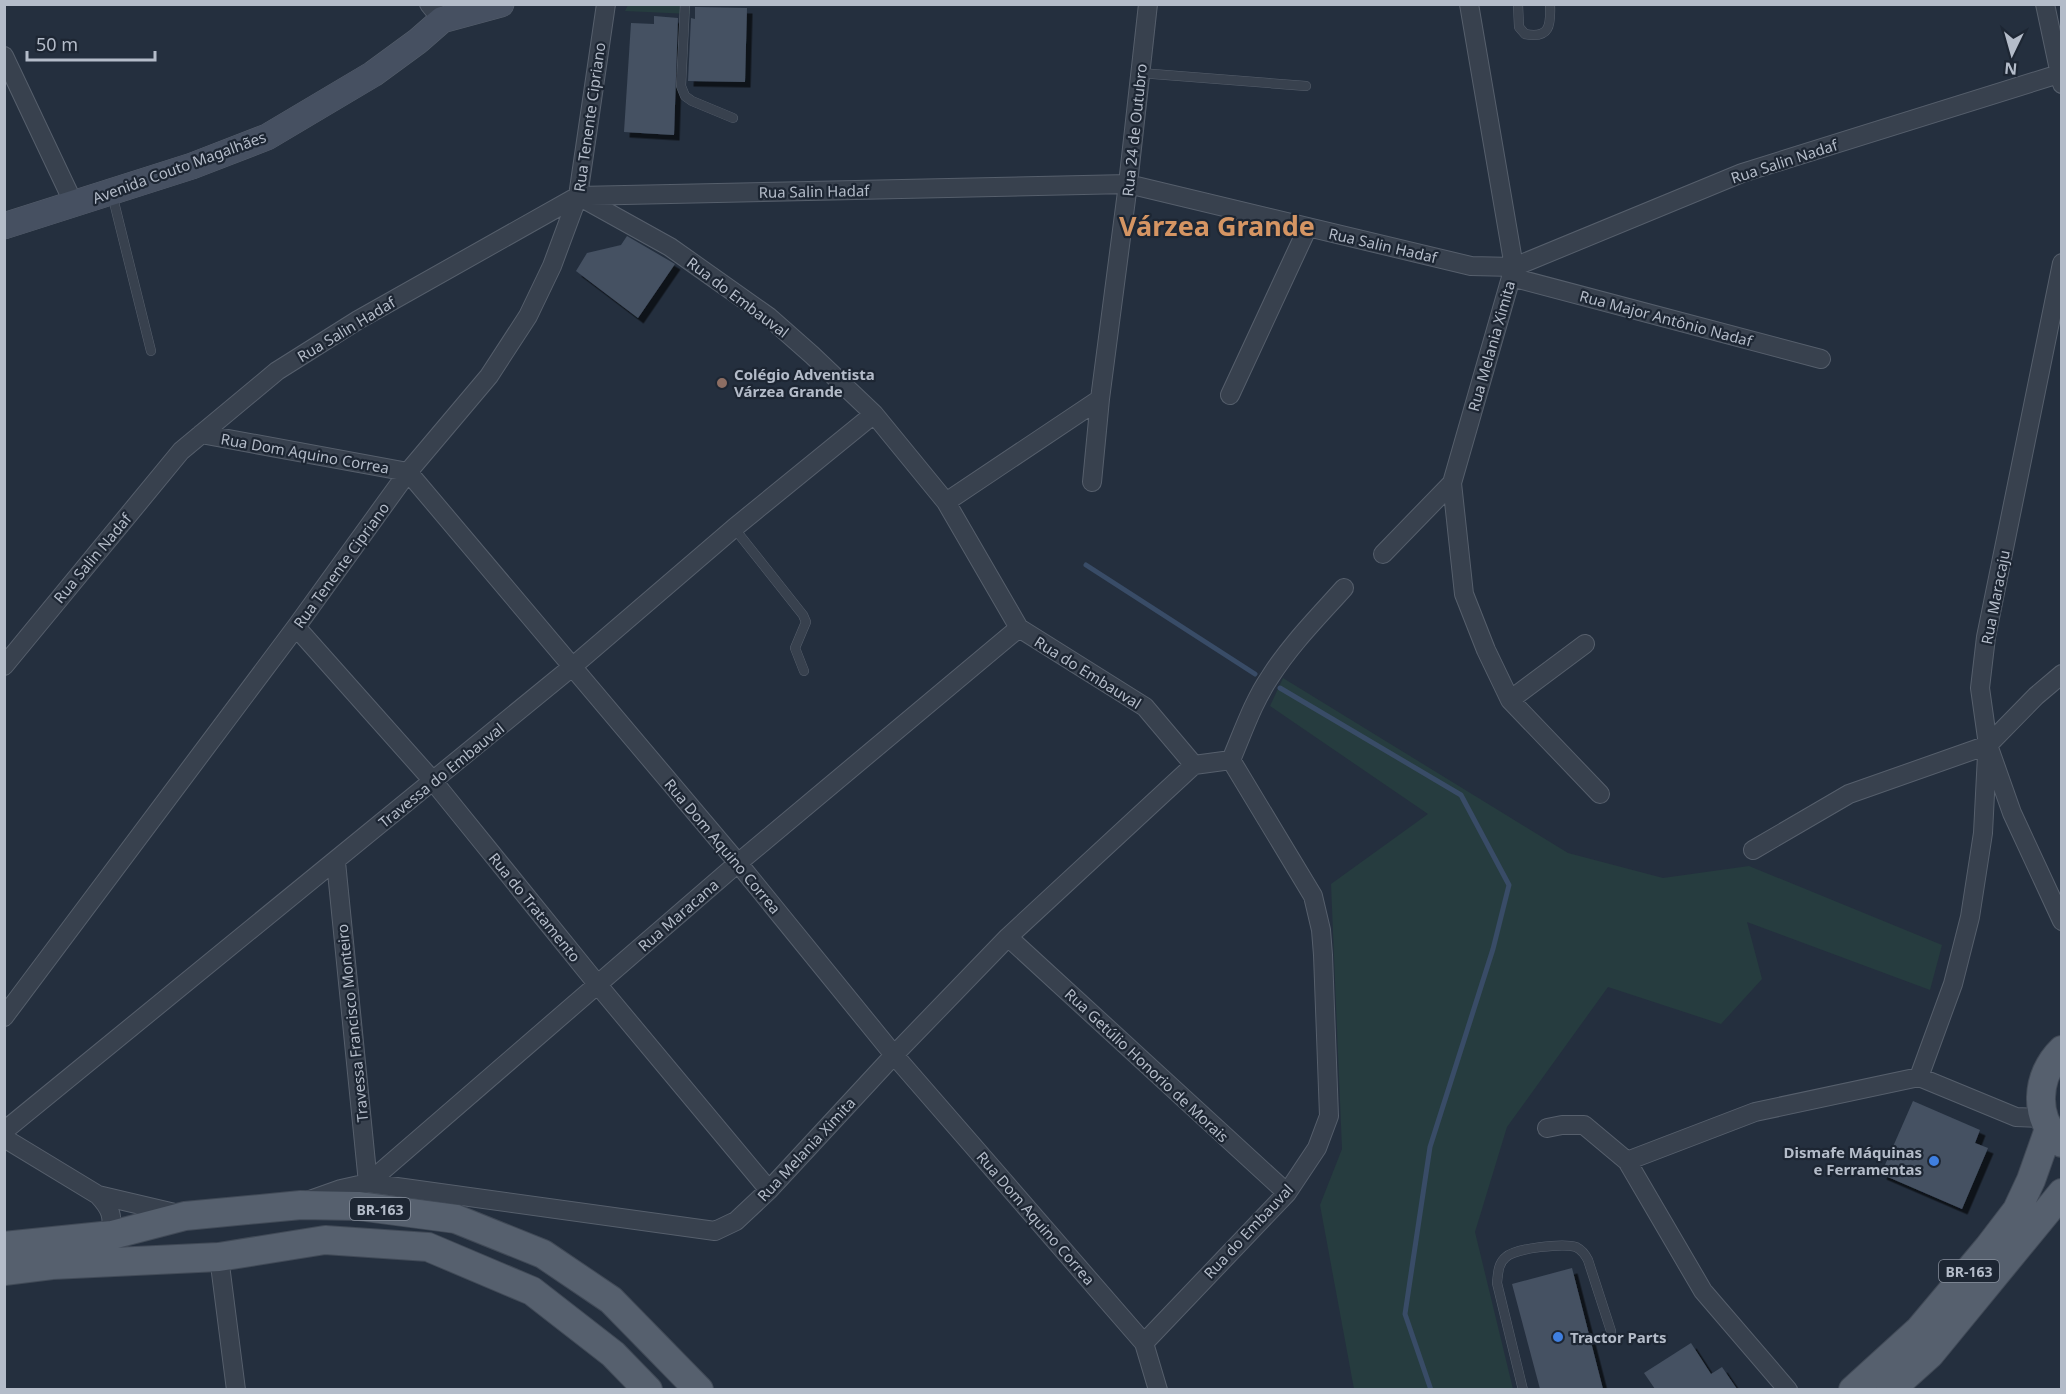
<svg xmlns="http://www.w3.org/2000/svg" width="2066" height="1394" viewBox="0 0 2066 1394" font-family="'Noto Sans',sans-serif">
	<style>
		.green { fill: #263c3f }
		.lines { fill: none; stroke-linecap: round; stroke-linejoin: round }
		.stream { stroke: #394c67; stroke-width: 5 }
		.building { fill: #455162; filter: url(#shadow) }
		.lane-casing { stroke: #565f6c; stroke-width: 10 }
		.street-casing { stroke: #565f6c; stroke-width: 20 }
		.secondary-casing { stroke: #565f6c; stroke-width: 27 }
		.primary-casing { stroke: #414a57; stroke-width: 30 }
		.lane { stroke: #38414e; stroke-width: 9 }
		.street { stroke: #38414e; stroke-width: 18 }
		.secondary { stroke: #465061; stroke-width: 26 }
		.primary { stroke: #56606e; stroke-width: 28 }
		.education-dot { fill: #8d6e63; stroke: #1d2633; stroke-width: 2 }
		.shop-dot { fill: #3f7fe0; stroke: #1d2633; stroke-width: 2 }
		.labels { text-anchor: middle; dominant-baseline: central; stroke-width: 4.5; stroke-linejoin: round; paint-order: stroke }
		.shield { fill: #1d2633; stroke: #878f9c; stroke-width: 1.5 }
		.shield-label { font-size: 14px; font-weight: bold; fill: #b4bcc9 }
		.street-label { font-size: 15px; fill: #b4bcc9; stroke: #1d2633 }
		.poi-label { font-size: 15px; font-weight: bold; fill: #b4bcc9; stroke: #1d2633; text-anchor: start }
		.town-label { font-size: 27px; font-weight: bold; fill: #d59563; stroke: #1d2633 }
	</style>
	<defs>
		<filter id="shadow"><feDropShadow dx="5.5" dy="5.5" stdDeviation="0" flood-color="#0009"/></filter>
	</defs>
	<rect width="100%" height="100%" fill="#242f3e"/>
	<!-- green -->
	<path class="green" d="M628,5H690V14L625,11Z
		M1283,678L1568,853L1663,878L1749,866L1942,945L1930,990L1747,922L1762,979L1721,1024L1608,987L1507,1127L1475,1232L1513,1389H1354L1320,1205L1342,1149L1331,884L1428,814L1270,706Z"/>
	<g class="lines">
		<!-- stream -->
		<path class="stream" d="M1086,565L1255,674
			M1280,688L1461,795L1509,885L1493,949L1430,1147L1405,1314L1431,1390"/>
	</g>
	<!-- building -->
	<path class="building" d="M695,7L747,8L745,82L688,81L691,18L695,19Z
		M654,16L678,18L674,135L624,132L631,23L654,24Z
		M627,236L675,264L638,318L576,271L587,253L621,245Z
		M1913,1101L1980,1130L1975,1143L1988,1148L1962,1209L1881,1174Z
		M1572,1268L1603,1389H1540L1512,1284Z
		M1691,1343L1711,1374L1722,1367L1737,1389H1655L1644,1373Z"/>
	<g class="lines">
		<!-- lane casing -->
		<g class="lane-casing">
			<path id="lane" d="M685,4L681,86L685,96L692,101L733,118
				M1518,4L1519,27L1525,34C1550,39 1551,25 1550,4
				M1140,73L1306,86
				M112,194L151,351
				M734,528L803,615L806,622L795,648L804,671
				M1523,1390L1497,1283C1498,1274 1498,1263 1506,1257C1516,1248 1563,1243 1576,1247C1582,1250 1585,1254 1588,1260L1611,1331"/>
		</g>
		<!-- street casing -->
		<g class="street-casing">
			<path id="street" d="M429,4L442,20
				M2045,4L2062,84
				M4,56L74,204
				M580,197L670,247L769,317L812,355L874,414L946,502L1019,628L1145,707L1194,765
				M2062,263L1986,637L1980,688L1988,745L2012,813L2062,921
				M1511,277L1821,359
				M1230,395L1308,227
				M201,434L408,472L738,863L894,1055L1144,1343L1158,1390
				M1092,482L1100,399L1128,184L1148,4
				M1452,483L1464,594L1486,650L1510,700L1600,794
				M946,502L1100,399
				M1383,554L1452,483L1514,267L1469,4
				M296,627L433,781L598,985L769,1190
				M4,666L181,451L277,371L358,320L578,196L1128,184L1471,266L1514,267L1742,173L2062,73
				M1510,700L1585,644
				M1231,760C1243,732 1253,702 1270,677C1291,644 1318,617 1344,588
				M1753,850L1849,794L1988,745L2036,696L2062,674
				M336,862L368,1183
				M1008,937L1287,1193
				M4,1017L296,627L408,472L489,376L528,316L552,266L578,196L606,4
				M1919,1077L1953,984L1970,917L1983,833L1987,755
				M1547,1128L1562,1125H1584L1627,1161L1703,1291L1788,1390
				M4,1131L572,667L734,528L874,414
				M4,1138L98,1195L179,1214
				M1627,1161L1755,1112L1919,1077L2016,1117L2044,1118
				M368,1183L738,863L1019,628
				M98,1195C112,1210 112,1215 112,1235
				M310,1200L341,1189L368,1183L715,1231L736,1221L769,1190L894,1055L1008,937L1194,765
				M219,1257L236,1390
				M1144,1343L1287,1193L1317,1148L1329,1116L1323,955L1321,930L1313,896L1231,760L1194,765"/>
		</g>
		<!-- secondary casing -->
		<g class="secondary-casing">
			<path id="secondary" d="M4,226L192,166L267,137L373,74L418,41L442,20L501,4"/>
		</g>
		<!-- primary casing -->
		<g class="primary-casing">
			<path id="primary" d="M2062,1050C2036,1075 2032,1119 2062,1143
				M4,1246L112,1235L185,1216L301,1205L358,1206L456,1219L543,1254L611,1300L699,1390
				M4,1271L52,1265L219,1257L325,1240L428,1247L532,1291L613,1354L648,1390
				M1853,1390L1920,1329L1988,1248L2017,1210L2031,1180L2049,1129
				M1890,1390L1930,1354L2062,1193"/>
		</g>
		<!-- lane -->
		<use href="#lane" class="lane"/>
		<!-- street -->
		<use href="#street" class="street"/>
		<!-- secondary -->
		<use href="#secondary" class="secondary"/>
		<!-- primary -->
		<use href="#primary" class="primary"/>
	</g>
	<!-- markers -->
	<circle class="education-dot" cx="722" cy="383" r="6"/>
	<g class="shop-dot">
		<circle cx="1934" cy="1161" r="6"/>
		<circle cx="1558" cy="1337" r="6"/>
	</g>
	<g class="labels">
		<!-- shield labels -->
		<g class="shield">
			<rect x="350" y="1198" width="60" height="22" rx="4.5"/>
			<rect x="1939" y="1260" width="60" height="22" rx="4.5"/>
		</g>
		<g class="shield-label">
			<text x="380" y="1209">BR-163</text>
			<text x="1969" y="1271">BR-163</text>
		</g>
		<!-- street labels -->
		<g class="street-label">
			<text transform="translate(589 117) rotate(-82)">Rua Tenente Cipriano</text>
			<text transform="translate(1134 130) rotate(-84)">Rua 24 de Outubro</text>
			<text transform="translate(1784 161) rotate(-18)">Rua Salin Nadaf</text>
			<text transform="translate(179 167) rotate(-20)">Avenida Couto Magalhães</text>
			<text transform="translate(814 191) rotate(-1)">Rua Salin Hadaf</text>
			<text transform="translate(1383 245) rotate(13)">Rua Salin Hadaf</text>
			<text transform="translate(738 297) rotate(37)">Rua do Embauval</text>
			<text transform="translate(1666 318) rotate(15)">Rua Major Antônio Nadaf</text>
			<text transform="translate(346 329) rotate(-31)">Rua Salin Hadaf</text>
			<text transform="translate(1491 346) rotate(-74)">Rua Melania Ximita</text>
			<text transform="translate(305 453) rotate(10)">Rua Dom Aquino Correa</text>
			<text transform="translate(92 558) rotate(-50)">Rua Salin Nadaf</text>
			<text transform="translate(341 565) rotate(-54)">Rua Tenente Cipriano</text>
			<text transform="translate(1995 597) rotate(-79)">Rua Maracaju</text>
			<text transform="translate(1088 672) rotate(32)">Rua do Embauval</text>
			<text transform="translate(441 775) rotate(-39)">Travessa do Embauval</text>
			<text transform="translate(723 846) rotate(50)">Rua Dom Aquino Correa</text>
			<text transform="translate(535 907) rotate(51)">Rua do Tratamento</text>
			<text transform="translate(678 915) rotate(-41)">Rua Maracana</text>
			<text transform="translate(352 1023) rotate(-96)">Travessa Francisco Monteiro</text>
			<text transform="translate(1147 1065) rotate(43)">Rua Getúlio Honorio de Morais</text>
			<text transform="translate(806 1149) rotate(-47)">Rua Melania Ximita</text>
			<text transform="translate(1036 1218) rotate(49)">Rua Dom Aquino Correa</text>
			<text transform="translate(1248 1231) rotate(-47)">Rua do Embauval</text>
		</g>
		<!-- poi labels -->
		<g class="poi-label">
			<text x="734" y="374">Colégio Adventista<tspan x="734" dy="17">Várzea Grande</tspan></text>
			<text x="1922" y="1152" text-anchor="end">Dismafe Máquinas<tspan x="1922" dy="17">e Ferramentas</tspan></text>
			<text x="1570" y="1337">Tractor Parts</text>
		</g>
		<!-- town labels -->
		<g class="town-label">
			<text x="1217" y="225">Várzea Grande</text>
		</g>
	</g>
	<!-- border -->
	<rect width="2066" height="1394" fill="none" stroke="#b4bcc9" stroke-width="12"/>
	<!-- north arrow -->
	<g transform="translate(2012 54) rotate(185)" stroke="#1d2633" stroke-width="4.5" paint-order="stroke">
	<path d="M0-4.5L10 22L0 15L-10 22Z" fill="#b4bcc9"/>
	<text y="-9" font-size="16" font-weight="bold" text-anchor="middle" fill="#b4bcc9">N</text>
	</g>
	<!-- scale -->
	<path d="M27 51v9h128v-9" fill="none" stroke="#b4bcc9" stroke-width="3"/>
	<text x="36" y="51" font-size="18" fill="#b4bcc9" stroke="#1d2633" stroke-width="4.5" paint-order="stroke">50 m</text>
</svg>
